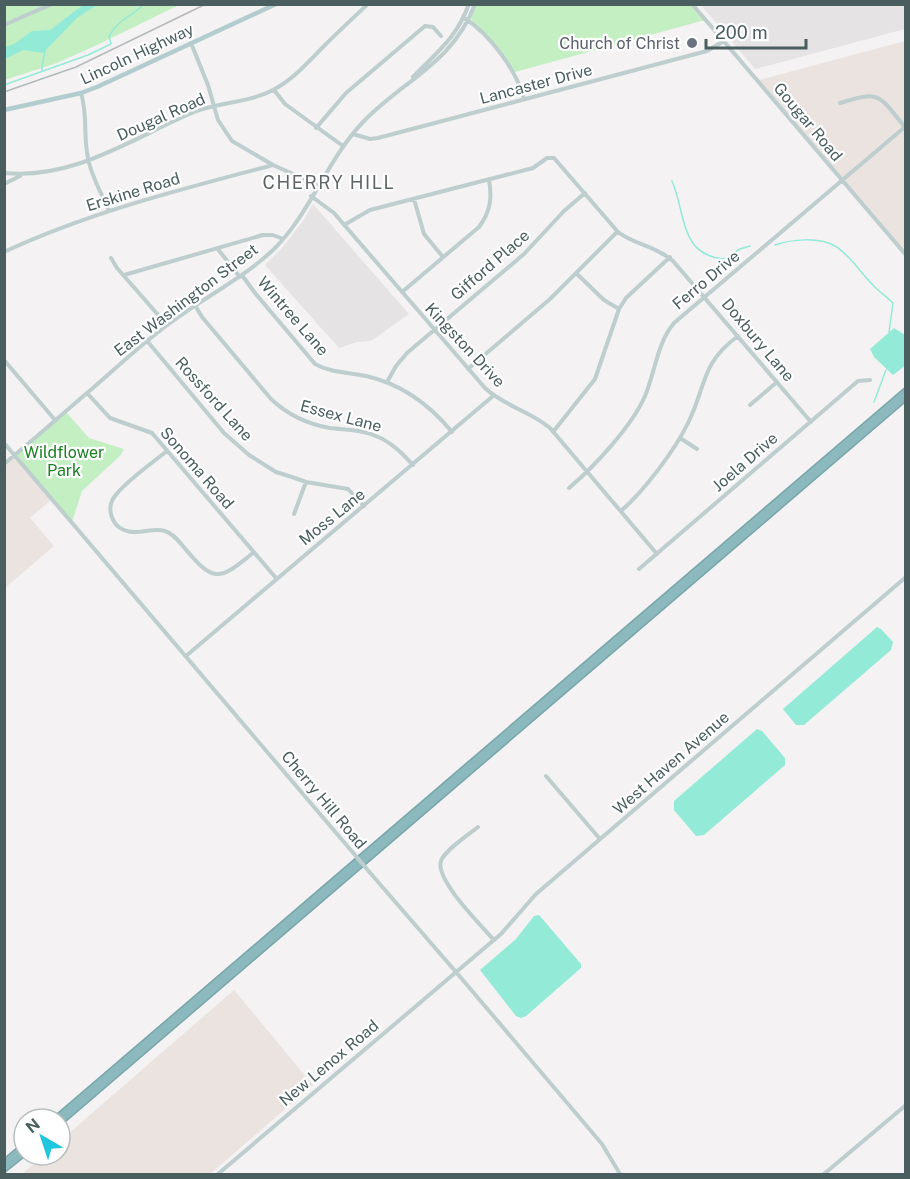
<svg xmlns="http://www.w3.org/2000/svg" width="910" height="1179" viewBox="0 0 910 1179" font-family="'Public Sans',sans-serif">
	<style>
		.commercial { fill: #eae3e0 }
		.education { fill: #e5e3e4 }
		.green { fill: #c4efc3 }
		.water { fill: #92ead7 }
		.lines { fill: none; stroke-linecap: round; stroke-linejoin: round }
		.stream { stroke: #92ead7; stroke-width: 1.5 }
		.highway-casing { stroke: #77a5aa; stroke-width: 8 }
		.minor { stroke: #becdcd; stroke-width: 4 }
		.major { stroke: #b3cdcf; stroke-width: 4.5 }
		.highway { stroke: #8cb9be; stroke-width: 5 }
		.rail { stroke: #b4babc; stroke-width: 1.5 }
		.minor-bridge { stroke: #becdcd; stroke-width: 4 }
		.worship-dot { fill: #6b7280; stroke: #fff; stroke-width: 2 }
		.labels { text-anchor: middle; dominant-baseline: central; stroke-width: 4.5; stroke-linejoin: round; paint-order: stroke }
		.worship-label { font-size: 16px; fill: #5b616d; stroke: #fff; text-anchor: end }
		.street-label { font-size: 16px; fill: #4a5e5f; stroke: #fff }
		.park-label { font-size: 16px; fill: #1b8023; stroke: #fff }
		.neighbourhood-label { font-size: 18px; letter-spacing: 1.5px; fill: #5e6566; stroke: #fff }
	</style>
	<rect width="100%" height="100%" fill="#f4f2f3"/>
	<!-- commercial -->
	<path class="commercial" d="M905,41V252L759,80Z
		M15,457L51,500L30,518L54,546L6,587L4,466Z
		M234,990L313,1085L210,1174H22L44,1155H60V1141Z"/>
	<!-- education -->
	<path class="education" d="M701,5H905V29L755,69Z
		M313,204L409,314L371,341L357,342L339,348L265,265L282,248L303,221Z"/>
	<!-- green -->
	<path class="green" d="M691,4L705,20L515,72L478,26L471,20L475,5Z
		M4,5H179L97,45L57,63L5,80Z
		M66,412L89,438L124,449L120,456L82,491L72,522L16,455Z"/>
	<!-- water -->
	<path class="water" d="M83,5H97L77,18L43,53L23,50L5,59V47L14,44L32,31L50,30Z
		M894,328L905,335L906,365L893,375L874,357L870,349Z
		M877,627L881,629L893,642L891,650L804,725H796L783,709Z
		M757,729L762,731L785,758V765L704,835L696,836L674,810V801Z
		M539,915L581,964V968L526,1016L521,1018L516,1016L480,970L516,939L534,916Z"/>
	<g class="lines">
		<!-- stream -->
		<path class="stream" d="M42,71C41,63 45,58 45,50
			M4,85L88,55L111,44L109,36C120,18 130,18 144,4
			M672,181C686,213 679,255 724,259L740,249L750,246
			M775,245C792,239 819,237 835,246C849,254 861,273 872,284C878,291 886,296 893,303L889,332
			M874,402L886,370"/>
		<!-- highway casing -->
		<g class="highway-casing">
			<path id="highway" d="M56,1119L906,391
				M60,1122L906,397
				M4,1163L24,1146
				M4,1169L24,1153"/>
		</g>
		<!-- minor -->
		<path class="minor" d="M692,4L906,255
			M464,18C489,33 517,71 524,99
			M4,25L52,4
			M191,43L208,85L218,120L232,141L273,165L318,185
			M413,77C437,52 456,39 469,4
			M274,90L285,104L343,146
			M81,93C88,115 83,136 88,158C91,176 102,194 109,211
			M840,103C882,90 878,95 905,127
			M316,128L346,93L425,26L433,27L441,36
			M353,134L370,139L378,138L707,51L724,41
			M4,173C74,180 133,138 194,112C219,102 249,103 273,90C294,79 309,61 325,45C339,31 353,18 368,4
			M4,184L20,176
			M311,196L334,213L485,388C504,406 530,411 550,428L657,554
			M414,199L424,234L443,257
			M344,225L370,210L533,168L547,158H554L618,232C635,245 656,246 673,261L811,422
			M217,248L240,277
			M4,252C90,212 182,189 273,165
			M111,258L117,268L167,325
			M576,273L604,300L619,309
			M124,275L263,235H273L283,239
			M242,275L255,293L315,364C331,373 348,372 366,376C402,384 429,404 452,432
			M402,292L479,227C491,211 492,198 489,179
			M196,307L202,317L271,399C288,415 306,424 330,428C345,430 361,429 376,436C391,442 402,453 413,465
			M148,342L224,433L249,455L276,472L292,477L306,482L348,489L364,506
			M4,360L55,420
			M468,369L550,299L617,232
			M387,382L396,366L407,353L524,254L564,211L585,193
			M87,393L110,418L152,433L276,578
			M750,405L777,382
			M553,432L595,379L619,309L626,298L670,257
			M680,438L697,449
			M4,443L349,848
			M167,451C152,463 126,481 115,496C106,507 111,525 124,530C137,536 152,527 165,531C172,533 177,539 182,545C213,582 217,583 254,552
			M4,464C32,441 59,417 87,393C113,371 138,347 166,326C201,299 241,280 273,250C311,213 327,159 364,121C405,79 453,63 475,4
			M569,488C594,467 632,426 645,396C655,373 657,343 674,323L906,126
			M621,511C644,491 675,450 688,423C707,385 700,364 738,336
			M294,514L306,482
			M639,569L858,381L870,380
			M186,656L493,396
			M546,776L600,839
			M478,827C469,834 444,851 441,861C435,880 481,925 494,940
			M372,875L456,972L602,1144L620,1174
			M218,1174L501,934L536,894L906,577
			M824,1174L906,1105"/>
		<!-- major -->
		<path class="major" d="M4,110L81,93L97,87L276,4"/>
		<!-- highway -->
		<use href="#highway" class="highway"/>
		<!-- rail -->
		<path class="rail" d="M4,92L76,67L206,4"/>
		<!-- minor-bridge -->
		<path class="minor-bridge" d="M349,848L372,875"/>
	</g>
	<!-- markers -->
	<circle class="worship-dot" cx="692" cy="43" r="6"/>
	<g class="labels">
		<!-- worship labels -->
		<g class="worship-label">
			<text x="680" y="43">Church of Christ</text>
		</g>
		<!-- street labels -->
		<g class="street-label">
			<text transform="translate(137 54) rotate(-25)">Lincoln Highway</text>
			<text transform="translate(536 84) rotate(-15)">Lancaster Drive</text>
			<text transform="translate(161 117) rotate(-24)">Dougal Road</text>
			<text transform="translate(808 122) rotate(50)">Gougar Road</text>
			<text transform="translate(133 192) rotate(-17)">Erskine Road</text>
			<text transform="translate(490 265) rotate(-41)">Gifford Place</text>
			<text transform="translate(706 280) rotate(-40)">Ferro Drive</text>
			<text transform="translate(186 300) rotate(-37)">East Washington Street</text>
			<text transform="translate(293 316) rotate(49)">Wintree Lane</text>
			<text transform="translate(758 340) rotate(50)">Doxbury Lane</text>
			<text transform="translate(465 345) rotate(47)">Kingston Drive</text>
			<text transform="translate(214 399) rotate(48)">Rossford Lane</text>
			<text transform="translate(341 416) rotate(15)">Essex Lane</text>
			<text transform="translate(745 462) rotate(-41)">Joela Drive</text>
			<text transform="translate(197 468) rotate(49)">Sonoma Road</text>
			<text transform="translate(332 517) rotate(-39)">Moss Lane</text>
			<text transform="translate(671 763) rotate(-41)">West Haven Avenue</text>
			<text transform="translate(324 800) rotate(50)">Cherry Hill Road</text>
			<text transform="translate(329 1063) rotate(-40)">New Lenox Road</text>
		</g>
		<!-- park labels -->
		<g class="park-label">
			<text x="64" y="452">Wildflower<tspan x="64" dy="18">Park</tspan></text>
		</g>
		<!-- neighbourhood labels -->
		<g class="neighbourhood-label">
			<text x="329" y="182">CHERRY HILL</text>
		</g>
	</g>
	<!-- border -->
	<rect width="910" height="1179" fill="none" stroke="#4a5e5f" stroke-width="12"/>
	<!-- north arrow -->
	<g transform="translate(42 1137) rotate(321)"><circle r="28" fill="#ffffff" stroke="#b7bfbf" stroke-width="1.5"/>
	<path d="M0-4.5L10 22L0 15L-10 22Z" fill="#20c5e0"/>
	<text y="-9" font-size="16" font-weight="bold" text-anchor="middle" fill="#4a5e5f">N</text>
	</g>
	<!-- scale -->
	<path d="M706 39v9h100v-9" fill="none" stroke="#4a5e5f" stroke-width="3"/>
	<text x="715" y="39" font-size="18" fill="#4a5e5f" stroke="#ffffff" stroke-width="4.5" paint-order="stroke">200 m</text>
</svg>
